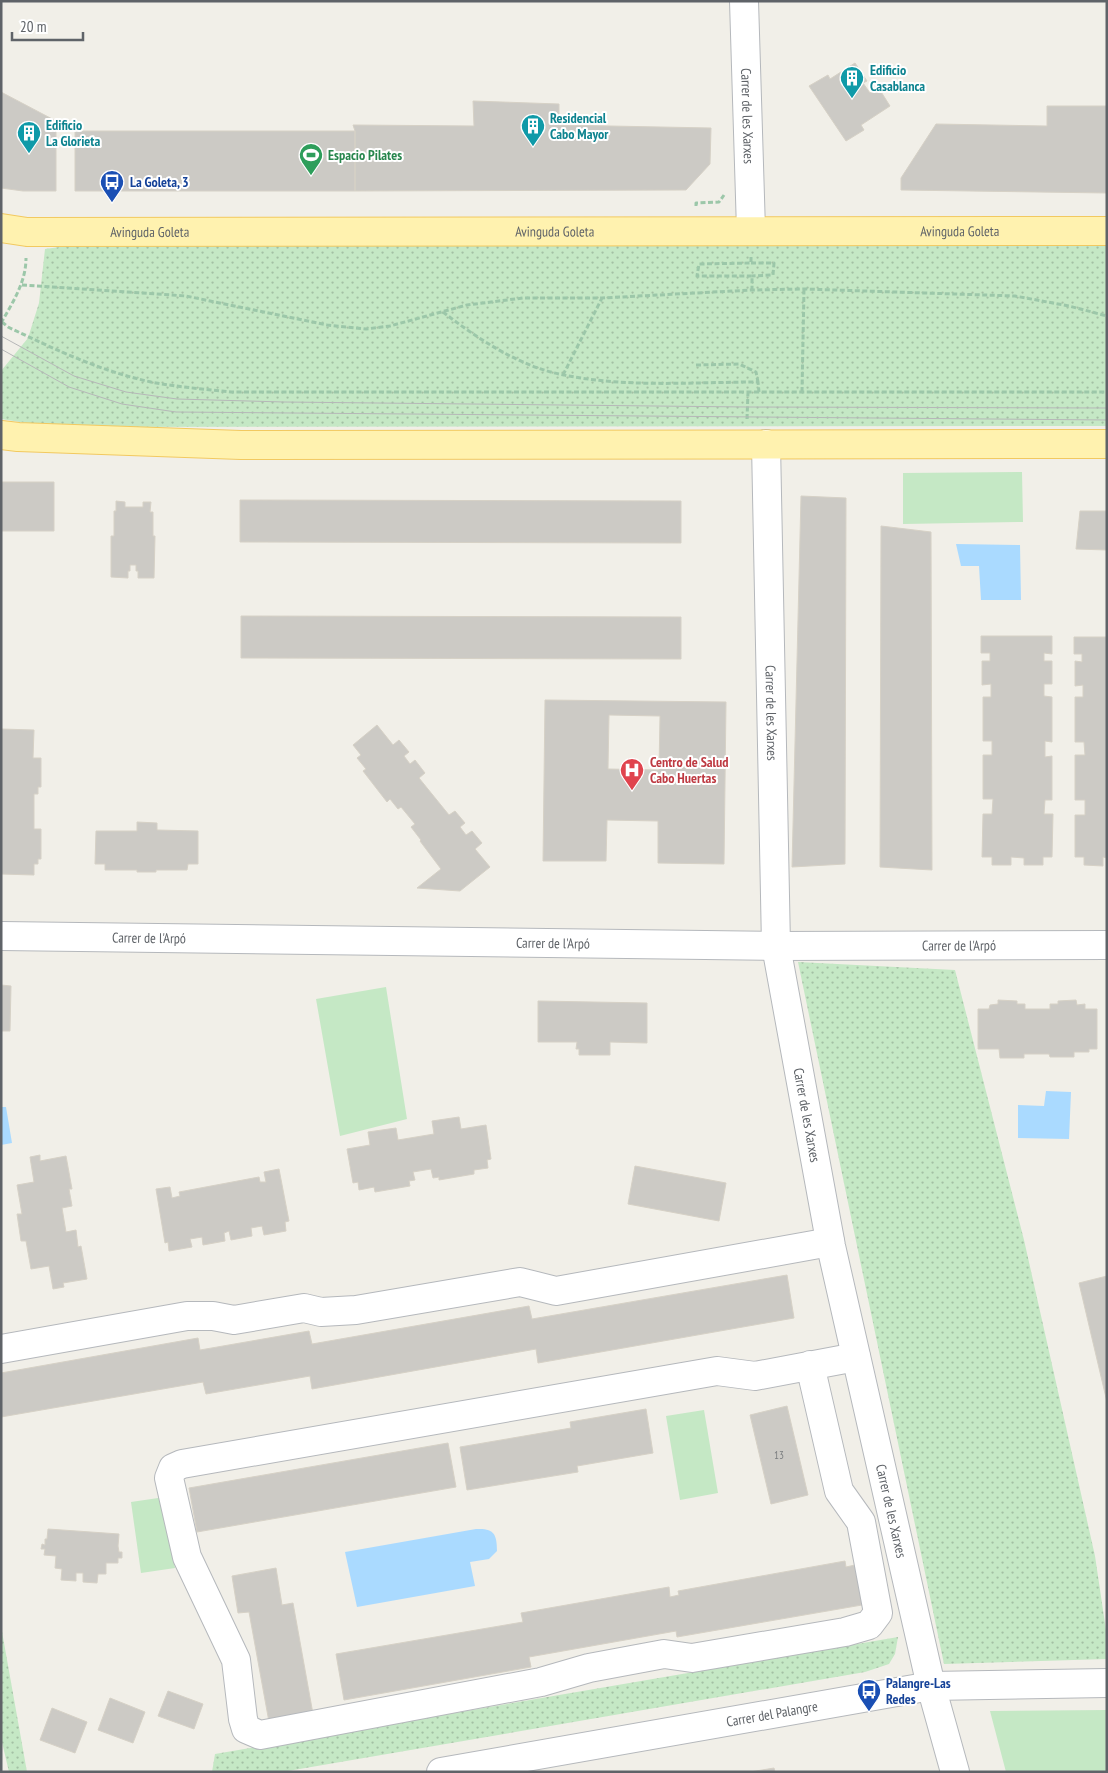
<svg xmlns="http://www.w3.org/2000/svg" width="1108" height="1773" viewBox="0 0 1108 1773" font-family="'PT Sans Narrow',sans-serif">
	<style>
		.grass { fill: #c5e8c5 }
		.park { fill: url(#park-dots) }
		.water { fill: #aadaff }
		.building { fill: #cccac5; stroke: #d6d1c6; fill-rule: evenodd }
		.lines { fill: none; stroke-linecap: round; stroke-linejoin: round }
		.minor-casing { stroke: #b5b8bc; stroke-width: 30 }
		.major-casing { stroke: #f2c960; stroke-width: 30 }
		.path { stroke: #9cc7a9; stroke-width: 3; stroke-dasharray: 5 2.5; stroke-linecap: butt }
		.minor { stroke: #fff; stroke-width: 28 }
		.major { stroke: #fff2af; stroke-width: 28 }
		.tram { stroke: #b6b7b8; stroke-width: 1 }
		.labels { text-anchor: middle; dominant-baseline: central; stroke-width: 4; stroke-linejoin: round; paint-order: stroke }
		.number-label { font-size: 11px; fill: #7a7d7f }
		.culture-label { font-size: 14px; font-weight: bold; fill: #0d838f; stroke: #fff; text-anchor: start }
		.street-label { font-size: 14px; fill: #5f6368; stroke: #fff }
		.leisure-label { font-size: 14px; font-weight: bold; fill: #27864d; stroke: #fff; text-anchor: start }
		.transit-label { font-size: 14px; font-weight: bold; fill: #164399; stroke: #fff; text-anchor: start }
		.health-label { font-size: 14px; font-weight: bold; fill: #be3a42; stroke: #fff; text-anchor: start }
	</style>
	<defs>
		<pattern id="park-dots" width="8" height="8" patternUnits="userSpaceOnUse" patternTransform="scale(1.25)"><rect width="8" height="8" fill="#c5e8c5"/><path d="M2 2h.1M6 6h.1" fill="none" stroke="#a3c0a4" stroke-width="1.8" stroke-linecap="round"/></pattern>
	</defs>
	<rect width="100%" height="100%" fill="#f1efe8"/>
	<!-- grass -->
	<path class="grass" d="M1022,472L1023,522L903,524V473Z
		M386,987L407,1119L340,1136L316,999Z
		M704,1410L718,1493L680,1500L666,1416Z
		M165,1497L175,1568L141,1573L131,1502Z
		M1107,1710V1772H1006L990,1711Z"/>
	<!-- park -->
	<path class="park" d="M1107,242V426L52,427L1,419V371L28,338L39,303L45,249L81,244Z
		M798,962L955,970L1024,1240L1095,1556L1107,1637V1659L944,1664Z
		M1,1626L27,1772H9L1,1738Z
		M898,1637L895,1654L889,1664L865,1672L282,1772H212L215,1754Z"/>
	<!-- water -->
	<path class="water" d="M956,544L1020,545L1021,600H981L979,566H961Z
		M1046,1091L1071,1092L1069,1139L1018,1138V1105L1044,1106Z
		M1,1107H6L12,1143L1,1145Z
		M476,1529C494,1528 497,1534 497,1551L489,1559L470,1562L475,1586L357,1607L345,1552Z"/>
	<!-- building -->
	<path class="building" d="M855,63L867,81L863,83L870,93L878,87L890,106L861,125L864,130L846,141L809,86L828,75L830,79Z
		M1,92L56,121V191H23L1,188Z
		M473,101L559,104V125L711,128L710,164L686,190L355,191V131L353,125L474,126Z
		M1047,106H1107V193L901,190V178L936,124L1047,126Z
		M75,131H355V191H75Z
		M1,482H54V531H1Z
		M801,496L846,498L845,864L792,867Z
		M240,500L681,501V543L240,542Z
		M116,501L125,502V507H143V502H151L150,512H153V536H155L154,578H138V571H136V565H130V571H128V578L111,577V536H114V511H116Z
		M1080,511H1107V550L1076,549Z
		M881,526L931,532L932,870L880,867Z
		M241,616L681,617V659L241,658Z
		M981,636H1052V654L1044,653V661H1052V684H1044V696L1052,697V742L1045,741V757L1052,756V800H1045L1044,814H1053L1052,857H1043V865H1024V858L1011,857V865H992V857H982L983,814H992L993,799H983V755H992V741H983V697H991V684L982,685V661H990V653H981Z
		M1074,637H1107V858L1103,857V866L1084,865V857H1075V815H1085V800H1075V755H1085L1084,742H1075V697H1083V685L1075,686V661L1082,662V654H1074Z
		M545,700L726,702L724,864L658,863V821L607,820L606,861H543ZM609,715L660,716L659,770L608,769Z
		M377,725L393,745L399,740L409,752L404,756L410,764L415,760L425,773L419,778L449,815L455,811L465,823L460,827L466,835L472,831L482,843L475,849L490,867L460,891L417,888L441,869L420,841L421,840L411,827L415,824L401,807L398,809L390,799L387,802L363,771L366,769L357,758L361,755L353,745Z
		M1,729L34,730L33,758H41V787H38V794H34V829H41V859H38V864H34V875L1,874Z
		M137,822L157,823V830L198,831V864H188L187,870H156V872H137V870H105V864H95L96,831H137Z
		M1,985L11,986L10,1031H1Z
		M998,1000L1017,1001V1004H1025V1009H1050V1004H1058V1001L1076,1000L1077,1005L1085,1004V1009H1097V1049H1089V1052H1074V1057H1050L1049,1054H1024V1058H1000L999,1049H978V1009H989L990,1005L998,1004Z
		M538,1001L647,1003V1043L610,1042V1055H579V1049H576L577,1042H538Z
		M459,1117L461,1129L486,1125L491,1159L487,1160L488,1168L474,1170V1174L439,1180V1177L433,1178L431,1169L413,1172L415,1180L409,1181L410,1186L375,1192L374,1187L359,1190L358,1182L353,1183L347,1149L370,1145L368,1132L396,1128L398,1140L434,1134L432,1121Z
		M40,1155V1161L66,1156L72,1189H69L72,1206L62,1208L66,1232L76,1230L78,1247L81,1246L87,1279L63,1283L64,1287L53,1289L49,1266L31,1269L26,1241H21L17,1214H22L17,1185L34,1182L30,1157Z
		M635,1166L726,1183L719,1221L628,1204Z
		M279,1169L289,1221L285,1222L286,1231L264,1235L262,1226L251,1228L252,1236L231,1240L229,1231L224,1233L225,1241L203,1245L202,1237L190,1239L192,1247L169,1251L168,1242L165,1243L156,1189L170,1187L172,1198L180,1196L179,1192L259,1177L260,1182H266L264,1172Z
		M787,1275L794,1318L538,1363L536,1349L312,1389L310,1376L206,1394L203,1382L1,1417V1373L198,1338L200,1350L309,1331L312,1344L529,1306L532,1319Z
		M1107,1276V1402L1079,1283Z
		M787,1406L808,1495L771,1504L750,1415Z
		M646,1409L653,1453L577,1466L578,1472L467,1490L460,1447L571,1428L570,1422Z
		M448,1443L456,1487L197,1532L189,1488Z
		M48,1529L119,1534L118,1546L119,1552H122V1558H118V1563H106V1574H98L97,1583L83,1582V1573H76V1581L61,1580L62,1569L55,1568L56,1556L44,1555L45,1549H41L42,1544L45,1545V1539H47Z
		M845,1561L846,1567L855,1565L862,1605L677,1637L676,1631L529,1657L531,1667L344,1700L336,1654L523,1622L521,1613L669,1587L670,1597L679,1595L678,1591Z
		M276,1568L282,1605L293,1603L313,1714L269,1722L249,1612L238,1613L232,1576Z
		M168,1691L203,1704L194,1729L158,1716Z
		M110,1698L145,1712L133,1743L98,1730Z
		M52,1708L87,1722L75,1753L40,1740Z
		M774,1768L775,1772H750Z"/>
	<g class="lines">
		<!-- minor casing -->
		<g class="minor-casing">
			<g id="minor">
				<path id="s1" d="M744,1L751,230"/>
				<path id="s2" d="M766,444L776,946L831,1246L931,1686L955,1772"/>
				<path id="s3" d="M1,936L776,946L1107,945"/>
				<path d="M1,1349L187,1316H213L234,1320L304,1308L321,1312L356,1310L520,1282L556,1291L830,1242"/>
				<path d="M810,1365L839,1491L861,1522L878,1613L869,1625L845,1632L692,1658L664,1654L589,1668L541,1682L260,1735L246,1729L243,1719L236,1660L187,1557L169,1478L173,1468L182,1464L717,1371L755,1376L856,1357"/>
				<path id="s4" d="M441,1772L931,1686L1107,1683"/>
			</g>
		</g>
		<!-- major casing -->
		<g class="major-casing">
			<g id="major">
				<path id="s5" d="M1,228L27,232L1107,231"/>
				<path d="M1,435L18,437L241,445L1107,444"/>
			</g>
		</g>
		<!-- path -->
		<path class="path" d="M696,206V203L719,202L724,195
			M751,257V263L699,264L697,276H752V290
			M751,263H774L773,275L752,276
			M22,285L186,296L327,325L366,329L390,326L467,305L523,298H602L752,290L804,289L1015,296L1069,306L1107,316
			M443,312C478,339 520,367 564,375C627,388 694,382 758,382L759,392H1107
			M2,322L8,327C54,349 100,371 151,382C177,387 204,389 231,392H759
			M1,323C13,302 26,282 26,258
			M696,365L739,364L756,372L758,382
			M563,375L602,298
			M802,392L804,289
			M747,419L748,392"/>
		<!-- minor -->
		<use href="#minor" class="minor"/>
		<!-- major -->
		<use href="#major" class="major"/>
		<!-- tram -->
		<path class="tram" d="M1,336L74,376L126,392L177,399L284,402L747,407L1107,408
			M1,349L69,387L122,404L176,412L1107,420"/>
	</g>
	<!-- icons -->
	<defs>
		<g id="building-pin" transform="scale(1.25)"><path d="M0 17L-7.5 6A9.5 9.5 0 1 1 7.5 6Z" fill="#0f9aa8" stroke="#fff"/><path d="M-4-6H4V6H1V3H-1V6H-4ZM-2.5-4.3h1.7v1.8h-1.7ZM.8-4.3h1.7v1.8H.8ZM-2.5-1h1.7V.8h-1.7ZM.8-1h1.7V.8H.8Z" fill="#fff"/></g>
		<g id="stadium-pin" transform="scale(1.25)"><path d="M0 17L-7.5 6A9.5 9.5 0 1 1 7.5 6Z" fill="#2e9e5b" stroke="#fff"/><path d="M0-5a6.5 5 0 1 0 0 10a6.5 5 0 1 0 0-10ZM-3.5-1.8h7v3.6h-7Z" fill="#fff"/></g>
		<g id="bus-pin" transform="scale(1.25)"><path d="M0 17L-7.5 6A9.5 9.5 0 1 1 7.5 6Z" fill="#1a4fb4" stroke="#fff"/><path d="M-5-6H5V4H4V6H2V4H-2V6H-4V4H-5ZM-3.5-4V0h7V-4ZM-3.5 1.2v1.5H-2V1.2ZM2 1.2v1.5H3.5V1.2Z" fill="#fff"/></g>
		<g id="hospital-pin" transform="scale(1.25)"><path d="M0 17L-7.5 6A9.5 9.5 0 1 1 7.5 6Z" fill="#e0444e" stroke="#fff"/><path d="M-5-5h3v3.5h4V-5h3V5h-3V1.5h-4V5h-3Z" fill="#fff"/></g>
	</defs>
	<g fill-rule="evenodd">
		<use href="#building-pin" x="852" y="78"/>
		<use href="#building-pin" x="533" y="126"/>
		<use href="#building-pin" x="29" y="133"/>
		<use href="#stadium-pin" x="311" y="155"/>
		<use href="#bus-pin" x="112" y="182"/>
		<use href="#hospital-pin" x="632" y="770"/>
		<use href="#bus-pin" x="869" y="1691"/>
	</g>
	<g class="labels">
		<!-- number labels -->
		<g class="number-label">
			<text x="779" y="1455">13</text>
		</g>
		<!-- culture labels -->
		<g class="culture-label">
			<text x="870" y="70">Edificio<tspan x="870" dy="16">Casablanca</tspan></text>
			<text x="550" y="118">Residencial<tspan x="550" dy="16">Cabo Mayor</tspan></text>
			<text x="46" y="125">Edificio<tspan x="46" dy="16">La Glorieta</tspan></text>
		</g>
		<!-- street labels -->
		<g class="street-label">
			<text stroke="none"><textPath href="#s1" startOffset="115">Carrer de les Xarxes</textPath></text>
			<text stroke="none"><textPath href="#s5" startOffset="554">Avinguda Goleta</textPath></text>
			<text stroke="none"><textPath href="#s5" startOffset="959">Avinguda Goleta</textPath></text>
			<text stroke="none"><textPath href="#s5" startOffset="149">Avinguda Goleta</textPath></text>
			<text stroke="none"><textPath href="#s2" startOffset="269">Carrer de les Xarxes</textPath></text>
			<text stroke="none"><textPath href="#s3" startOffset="148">Carrer de l'Arpó</textPath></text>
			<text stroke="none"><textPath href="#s3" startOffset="552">Carrer de l'Arpó</textPath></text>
			<text stroke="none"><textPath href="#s3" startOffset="958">Carrer de l'Arpó</textPath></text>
			<text stroke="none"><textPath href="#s2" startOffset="674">Carrer de les Xarxes</textPath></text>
			<text stroke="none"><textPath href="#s2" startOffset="1079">Carrer de les Xarxes</textPath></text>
			<text stroke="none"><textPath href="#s4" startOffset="336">Carrer del Palangre</textPath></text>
		</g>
		<!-- leisure labels -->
		<g class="leisure-label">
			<text x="328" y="155">Espacio Pilates</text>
		</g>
		<!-- transit labels -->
		<g class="transit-label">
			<text x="130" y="182">La Goleta, 3</text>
			<text x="886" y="1683">Palangre-Las<tspan x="886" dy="16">Redes</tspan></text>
		</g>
		<!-- health labels -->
		<g class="health-label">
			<text x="650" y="762">Centro de Salud<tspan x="650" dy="16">Cabo Huertas</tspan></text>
		</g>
	</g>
	<!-- border -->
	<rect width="1108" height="1773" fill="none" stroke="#5f6368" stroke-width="5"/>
	<!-- scale -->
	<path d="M12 32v8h71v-8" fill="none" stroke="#5f6368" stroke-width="2.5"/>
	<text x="20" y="32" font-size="15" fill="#5f6368" stroke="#ffffff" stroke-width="4" paint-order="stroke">20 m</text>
</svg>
